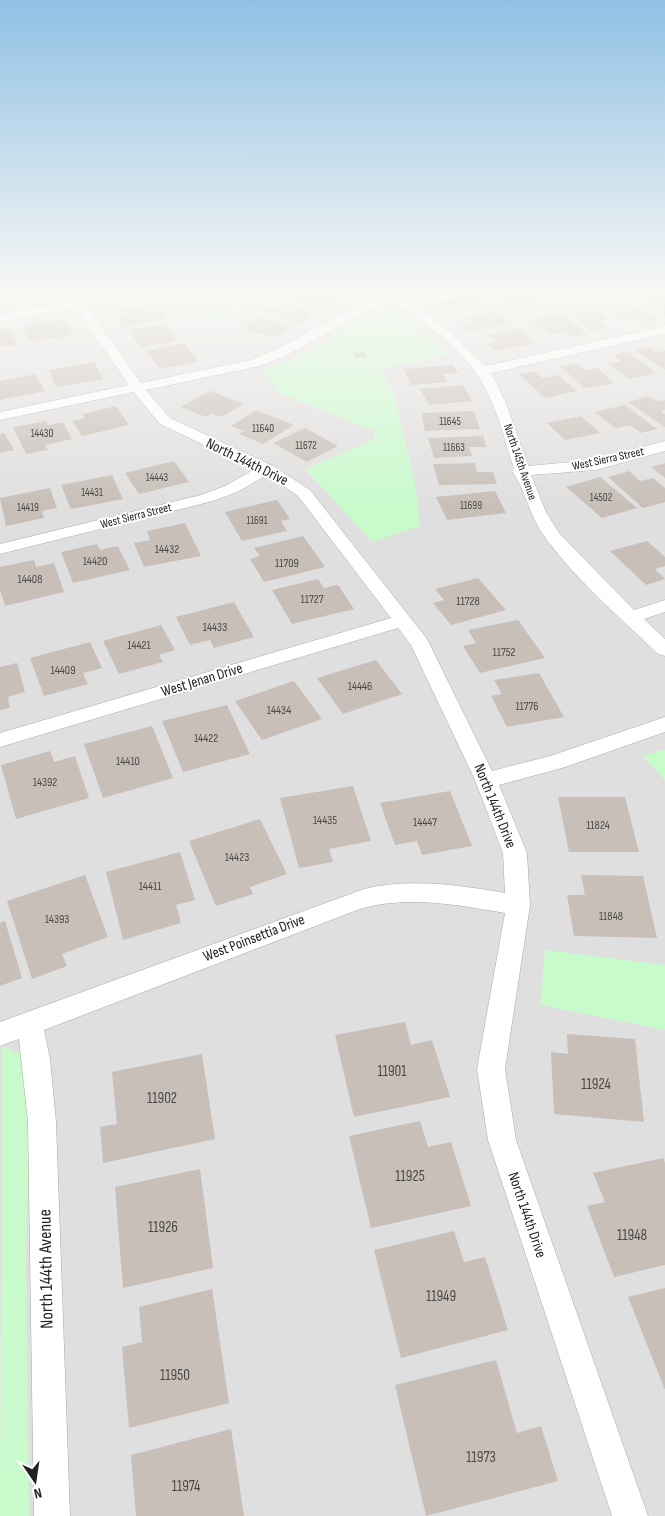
<svg xmlns="http://www.w3.org/2000/svg" width="665" height="1516" viewBox="0 0 665 1516" font-family="'Sofia Sans Condensed',sans-serif">
	<style>
		.residential { fill: #e0dfdf }
		.park { fill: #c8facc }
		.building { fill: #c7bfb8 }
		.lines { fill: none; stroke-linecap: round; stroke-linejoin: round }
		.minor-casing { stroke: #a9a9a9; stroke-width: 1 }
		.minor { fill: #fff; fill-rule: evenodd }
		.labels { text-anchor: middle; dominant-baseline: central; stroke-width: 4; stroke-linejoin: round; paint-order: stroke }
		.far-number-label { font-size: 11px; fill: #4b4948 }
		.far-street-label { font-size: 12px; fill: #222; stroke: #fff }
		.number-label { font-size: 12px; fill: #4b4948 }
		.street-label { font-size: 15px; fill: #222; stroke: #fff }
		.near-number-label { font-size: 15px; fill: #4b4948 }
		.near-street-label { font-size: 18px; fill: #222; stroke: #fff }
	</style>
	<rect width="100%" height="100%" fill="#f2efe9"/>
	<!-- residential -->
	<path class="residential" d="M0,294H665V1516H0Z"/>
	<!-- park -->
	<path class="park" d="M0,294H273L219,321L208,318L186,295L106,308L100,301L72,297L0,309Z
		M385,307L400,309L401,313L449,355L380,369L393,392L416,489L420,526L372,542L305,469L375,439L374,431L279,393L262,371L295,358Z
		M665,749V781L643,756Z
		M545,950L665,965V1030L540,1005Z
		M2,1046L25,1056L29,1157L26,1250L29,1516H0Z"/>
	<!-- building -->
	<path class="building" d="M296,294H322L343,301L331,307L326,305L318,309L287,299Z
		M494,294H528L538,302L511,307Z
		M539,294H572V295L547,300Z
		M474,296L487,307L462,312L457,307L441,310L433,302Z
		M665,297V317L643,302Z
		M283,301L316,311L308,315L313,317L302,323L264,311Z
		M631,302L656,320L642,322L635,317L622,320L604,307Z
		M156,303L167,319L123,327L116,316L125,314L121,309Z
		M597,310L609,319L597,321L606,328L591,331L570,314Z
		M494,311L510,323L469,332L461,325L473,323L465,317Z
		M561,315L587,334L572,337L565,332L550,335L532,320Z
		M261,317L292,326L274,338L242,329Z
		M64,319L73,335L30,342L22,326Z
		M165,324L177,341L140,347L129,330Z
		M12,329L17,345L0,347V330Z
		M519,329L535,343L495,351L488,344L497,342L488,335Z
		M183,343L199,361L161,369L146,351Z
		M649,347L656,352L665,350V370L634,350Z
		M365,352L367,357L356,358L353,353Z
		M628,352L657,373L629,379L609,364L622,361L613,355Z
		M94,362L103,379L56,387L49,370Z
		M577,364L585,370L597,368L614,383L584,388L560,366Z
		M453,365L458,373L443,374L447,382L411,385L403,369Z
		M535,371L543,378L558,375L577,391L545,398L519,374Z
		M35,374L45,391L0,400V381Z
		M463,385L472,401L429,405L420,389Z
		M210,391L244,404L221,417L212,413L206,417L181,407Z
		M649,396L657,401L665,400V410L661,411L665,414V427L628,402Z
		M625,405L657,429L641,433L630,425L616,428L594,412Z
		M116,406L129,425L82,436L72,421L85,418L82,414Z
		M256,410L294,425L263,444L239,434L244,431L231,426Z
		M474,411L480,429L425,431L421,413Z
		M581,416L600,433L565,440L547,423Z
		M46,421L48,425L63,422L72,439L45,445L48,450L26,454L13,427Z
		M305,428L338,446L307,462L273,443Z
		M4,433L14,450L0,453V434Z
		M483,436L486,447H469L472,456L434,458L428,438Z
		M174,461L189,482L139,494L125,473Z
		M475,463L477,472H493L497,484L439,485L433,464Z
		M665,463V478L651,467Z
		M629,471L640,481L653,478L665,488V502L643,508L608,477Z
		M112,475L123,499L71,509L61,485Z
		M600,477L637,508L602,518L566,487Z
		M50,488L57,508L42,511L44,518L6,526L0,498Z
		M495,491L506,513L447,520L436,497Z
		M277,500L290,519L281,521L287,531L242,541L225,512Z
		M185,523L201,556L144,567L134,543L150,540L147,531Z
		M303,536L325,567L264,582L250,559L260,556L254,548Z
		M647,541L665,557V566L655,569L665,579L646,585L610,551Z
		M97,544L100,550L118,546L130,570L73,583L61,552Z
		M34,560L36,567L54,563L64,592L5,606L0,590V567Z
		M478,578L506,610L451,625L433,603L444,600L435,589Z
		M318,579L324,588L338,585L354,609L292,624L272,590Z
		M234,602L254,637L214,648L210,640L190,645L176,617Z
		M518,620L545,658L480,673L463,646L476,643L468,630Z
		M161,625L175,650L159,655L163,662L119,674L103,641Z
		M90,642L102,668L83,673L88,684L44,696L30,658Z
		M376,660L402,694L343,714L317,678Z
		M17,663L25,692L8,697L10,708L0,710V667Z
		M539,673L564,717L507,727L491,696L502,694L494,680Z
		M294,681L322,719L262,740L235,701Z
		M227,705L250,754L183,772L162,721Z
		M152,726L173,778L103,798L84,744Z
		M50,751L54,762L75,756L89,798L16,819L1,765Z
		M353,786L371,841L329,849L333,862L299,868L280,798Z
		M450,791L472,846L422,855L417,841L395,845L380,803Z
		M558,797H625L639,852H569Z
		M260,819L287,874L250,887L253,894L216,906L189,841Z
		M180,852L195,900L176,905L181,923L123,940L106,872Z
		M85,875L108,937L62,954L67,966L32,979L7,901Z
		M581,875L643,876L657,938L574,936L567,895H585Z
		M5,921L22,978L0,986V923Z
		M405,1022L411,1045L432,1040L450,1097L354,1117L335,1035Z
		M567,1034L635,1039L644,1122L554,1114L551,1052L568,1054Z
		M202,1054L215,1139L103,1163L100,1127L117,1124L112,1072Z
		M420,1121L428,1147L451,1142L471,1206L371,1228L349,1136Z
		M663,1158L665,1163V1265L614,1277L587,1206L605,1202L593,1173Z
		M200,1169L213,1268L123,1288L115,1187Z
		M454,1231L464,1262L485,1257L508,1330L401,1358L374,1250Z
		M665,1288V1390L628,1297Z
		M212,1289L229,1403L129,1428L122,1347L142,1342L139,1307Z
		M496,1360L517,1433L541,1426L558,1481L426,1516L395,1385Z
		M231,1429L244,1516H136L131,1455Z"/>
	<g class="lines">
		<!-- minor casing -->
		<g class="minor-casing">
			<path id="minor" d="M394,294H416L407,299L453,334L485,366L665,326V334L491,373L506,403L528,466L595,460L665,441V451L596,470L531,475L546,512L559,533L634,610L665,600V612L644,619L665,639V656L658,654C620,617 572,577 542,533C529,514 525,489 512,471L514,469C504,438 496,403 478,376C459,345 424,323 395,302L370,309L289,354L260,366L146,390L170,418L273,466L310,490L427,639L492,771L550,756L665,717V732L562,768L499,785L527,853L530,905L505,1069L516,1140L648,1516H612L488,1140L477,1069L505,913C458,905 407,895 360,909L44,1030L50,1059L56,1122L70,1516H34L28,1122L19,1039L0,1046V1022L364,889C410,878 459,885 505,893L503,853L475,780L411,645L398,628L0,747V733L391,618L298,496L267,475L237,492L213,501L0,554V544L201,495L225,486L255,469L160,424L134,392L0,420V412L129,385L79,313L69,310L0,322V314L70,302L87,307L141,383L251,360L279,348L362,303Z"/>
		</g>
		<!-- minor -->
		<use href="#minor" class="minor"/>
	</g>
	<!-- sky -->
	<linearGradient id="sky" x2="0" y2="1"><stop stop-color="#8fc0e4"/><stop offset="0.58" stop-color="#f9f8f5"/><stop offset="1" stop-color="#f9f8f5" stop-opacity="0"/></linearGradient>
	<rect width="665" height="506" fill="url(#sky)"/>
	<g class="labels">
		<!-- far-number labels -->
		<g class="far-number-label">
			<text x="450" y="421">11645</text>
			<text x="263" y="428">11640</text>
			<text x="42" y="433">14430</text>
			<text x="306" y="445">11672</text>
			<text x="454" y="447">11663</text>
			<text x="157" y="477">14443</text>
			<text x="92" y="492">14431</text>
			<text x="601" y="497">14502</text>
			<text x="471" y="505">11699</text>
			<text x="28" y="507">14419</text>
			<text x="257" y="520">11691</text>
		</g>
		<!-- far-street labels -->
		<g class="far-street-label">
			<text transform="translate(608 459) rotate(-12)">West Sierra Street</text>
			<text transform="translate(520 462) rotate(71)">North 145th Avenue</text>
			<text transform="translate(136 516) rotate(-14)">West Sierra Street</text>
		</g>
		<!-- number labels -->
		<g class="number-label">
			<text x="167" y="549">14432</text>
			<text x="95" y="561">14420</text>
			<text x="287" y="563">11709</text>
			<text x="30" y="579">14408</text>
			<text x="312" y="599">11727</text>
			<text x="468" y="601">11728</text>
			<text x="215" y="627">14433</text>
			<text x="139" y="645">14421</text>
			<text x="504" y="652">11752</text>
			<text x="63" y="670">14409</text>
			<text x="360" y="686">14446</text>
			<text x="527" y="706">11776</text>
			<text x="279" y="710">14434</text>
			<text x="206" y="738">14422</text>
			<text x="128" y="761">14410</text>
			<text x="45" y="782">14392</text>
			<text x="325" y="820">14435</text>
			<text x="425" y="822">14447</text>
			<text x="598" y="825">11824</text>
			<text x="237" y="857">14423</text>
			<text x="150" y="886">14411</text>
			<text x="611" y="916">11848</text>
			<text x="57" y="919">14393</text>
		</g>
		<!-- street labels -->
		<g class="street-label">
			<text transform="translate(247 462) rotate(26)">North 144th Drive</text>
			<text transform="translate(202 680) rotate(-17)">West Jenan Drive</text>
			<text transform="translate(495 806) rotate(68)">North 144th Drive</text>
			<text transform="translate(254 938) rotate(-21)">West Poinsettia Drive</text>
			<text transform="translate(527 1215) rotate(71)">North 144th Drive</text>
		</g>
		<!-- near-number labels -->
		<g class="near-number-label">
			<text x="392" y="1071">11901</text>
			<text x="596" y="1084">11924</text>
			<text x="162" y="1098">11902</text>
			<text x="410" y="1176">11925</text>
			<text x="163" y="1227">11926</text>
			<text x="632" y="1235">11948</text>
			<text x="441" y="1296">11949</text>
			<text x="175" y="1375">11950</text>
			<text x="481" y="1457">11973</text>
			<text x="186" y="1486">11974</text>
		</g>
		<!-- near-street labels -->
		<g class="near-street-label">
			<text transform="translate(46 1269) rotate(-91)">North 144th Avenue</text>
		</g>
	</g>
	<!-- north arrow -->
	<g transform="translate(35 1481) rotate(167)" stroke="#ffffff" stroke-width="4" paint-order="stroke">
	<path d="M0-4L9 19L0 12L-9 19Z" fill="#222222"/>
	<text y="-8" font-size="14" font-weight="bold" text-anchor="middle" fill="#222222">N</text>
	</g>
</svg>
